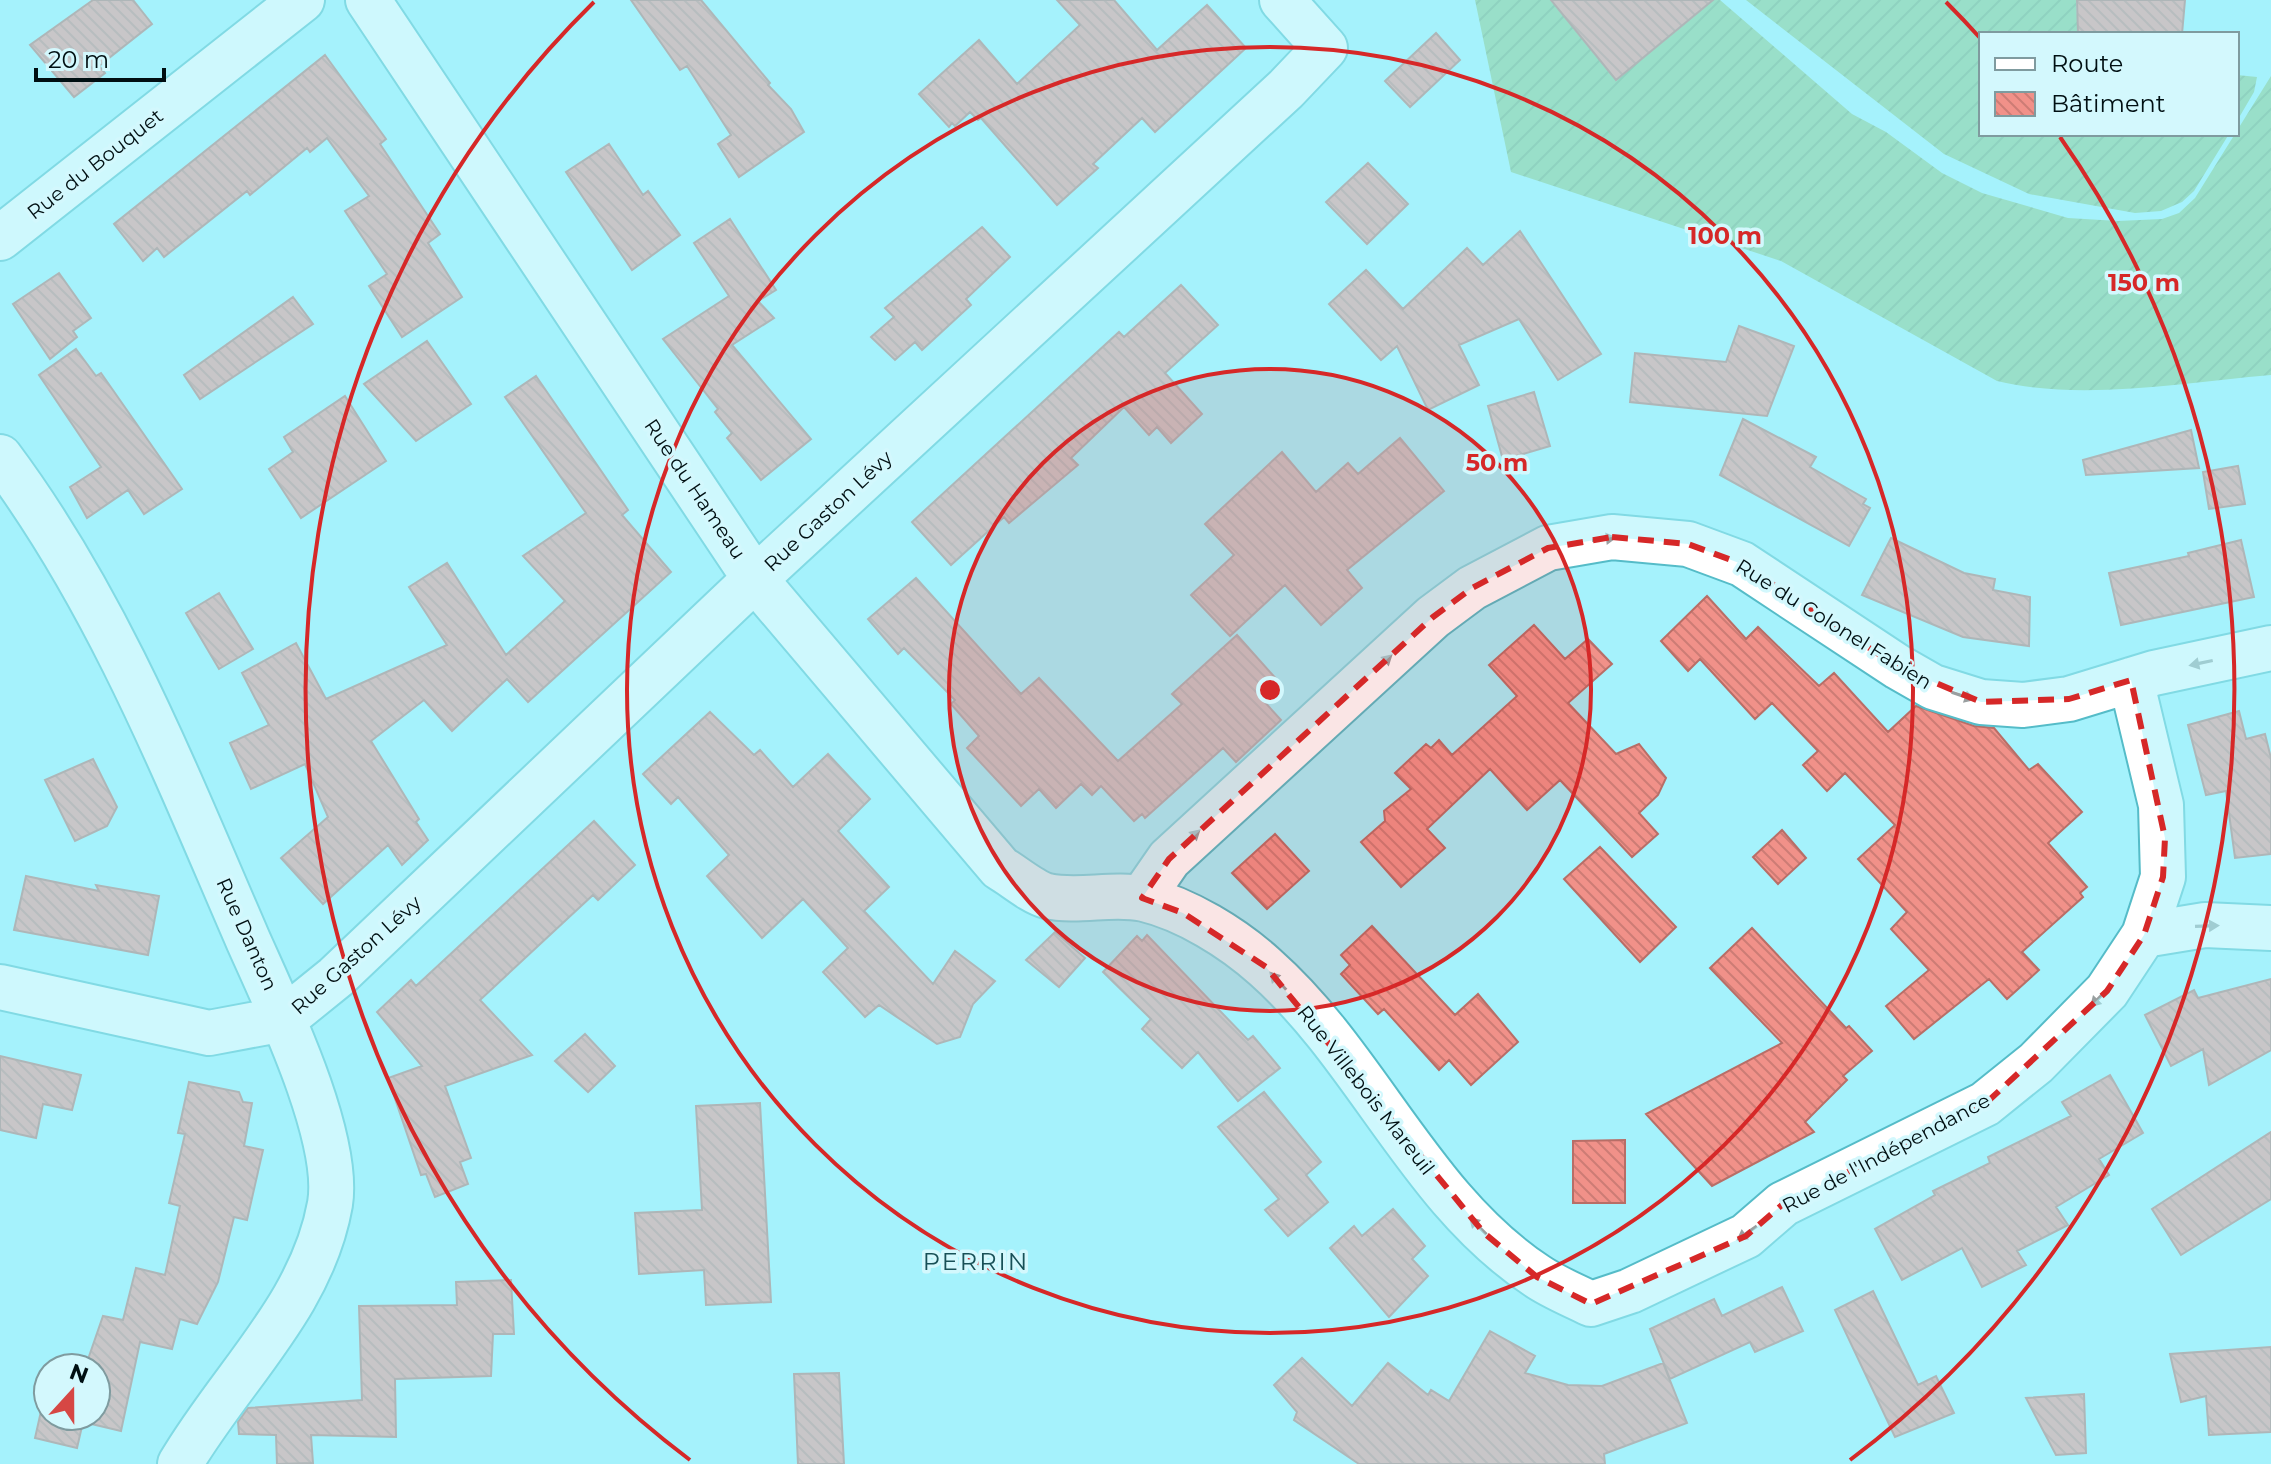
<svg xmlns="http://www.w3.org/2000/svg" width="2271" height="1464" viewBox="0 0 2271 1464" font-family="Montserrat,sans-serif">
	<style>
		.garden { fill: url(#garden-furrows) }
		.building { fill: url(#building-back-hatch); stroke: #b86e67; stroke-width: 2 }
		.lines { fill: none; stroke-linecap: round; stroke-linejoin: round }
		.minor-casing { stroke: #55bcc8; stroke-width: 48 }
		.minor { stroke: #fff; stroke-width: 44 }
		.oneway { fill: #999fa0 }
		.marked { fill: none; stroke: #d62828; stroke-width: 6; stroke-dasharray: 16 10; stroke-linejoin: round }
		.ring { fill: none; stroke: #d62828; stroke-width: 4 }
		.labels { text-anchor: middle; dominant-baseline: central; stroke-width: 7; stroke-linejoin: round; paint-order: stroke }
		.street-label { font-size: 20px; fill: #000f12; stroke: #d3f8fd }
		.quarter-label { font-size: 24px; letter-spacing: 2px; fill: #185057; stroke: #d3f8fd }
		.centre { fill: #d62828; stroke: #d3f8fd; stroke-width: 4 }
		.ring-label { font-size: 24px; text-anchor: middle; font-weight: bold; fill: #d62828; stroke: #d3f8fd; stroke-width: 7; stroke-linejoin: round; paint-order: stroke }
	</style>
	<defs>
		<pattern id="garden-furrows" width="10" height="10" patternUnits="userSpaceOnUse" patternTransform="scale(2)"><rect width="10" height="10" fill="#89c88c"/><path d="M-1 1l2-2M0 10L10 0M9 11l2-2" fill="none" stroke="#74ab78"/></pattern>
		<pattern id="building-back-hatch" width="6" height="6" patternUnits="userSpaceOnUse" patternTransform="scale(2)"><rect width="6" height="6" fill="#f19189"/><path d="M-1 5l2 2M0 0l6 6M5-1l2 2" fill="none" stroke="#cd7c75"/></pattern>
	</defs>
	<rect width="100%" height="100%" fill="#a5f2fc"/>
	<!-- garden -->
	<path class="garden" d="M1475,0H1551L1616,80L1698,12L1689,0H1720L1852,114L1886,132L1942,173L1982,193L2068,218L2118,221L2162,219L2179,213L2195,198L2271,76V375C2184,382 2082,402 1997,381L1781,261L1511,172Z
		M1746,0H2076L2078,34H1981V134H2229L2194,191L2182,202L2161,211L2135,213L2029,194L1944,154Z
		M2237,75L2257,77L2254,92L2237,121Z"/>
	<!-- building -->
	<path class="building" d="M93,0H133L152,24L99,66L105,73L74,97L30,45Z
		M631,0H701L770,83L768,85L791,109L804,132L739,177L718,144L731,135L687,66L680,70Z
		M1057,0H1114L1157,50L1207,5L1246,48L1155,132L1142,118L1093,164L1098,168L1057,205L981,118L978,120L970,112L955,126L952,123L949,127L919,94L979,40L1017,84L1080,25Z
		M1551,0H1713L1616,80Z
		M2077,0H2185L2182,34H2078Z
		M1436,33L1460,60L1410,107L1385,81Z
		M325,55L386,139L380,144L440,234L428,243L462,297L402,337L369,286L387,274L345,211L369,196L327,138L310,152L307,148L250,195L247,191L164,257L157,248L143,261L114,224Z
		M609,144L643,195L648,191L680,235L632,270L566,172Z
		M1368,163L1408,204L1367,244L1326,202Z
		M730,219L776,290L758,301L774,318L732,345L811,439L761,480L727,438L732,433L715,412L718,409L663,339L729,296L694,243Z
		M982,227L1010,257L966,299L971,305L922,350L915,342L895,360L871,337L894,317L885,308Z
		M1520,231L1601,354L1558,380L1519,319L1459,345L1479,385L1428,410L1397,346L1381,360L1329,304L1366,270L1403,309L1467,248L1483,265Z
		M59,273L91,318L73,331L77,337L50,359L13,304Z
		M1181,285L1218,325L1165,373L1202,414L1171,443L1157,427L1149,435L1124,407L1071,458L1078,465L1009,523L1004,517L951,565L912,522L1119,332L1124,337Z
		M293,297L313,324L200,399L184,375Z
		M1739,326L1794,346L1767,416L1630,402L1635,353L1726,362Z
		M427,341L471,404L416,441L364,384Z
		M76,349L96,376L101,373L182,489L144,514L128,490L87,518L70,487L101,467L39,375Z
		M536,376L628,510L622,515L671,572L528,702L507,679L452,731L424,700L371,741L419,819L416,822L428,840L402,865L388,845L323,904L281,858L328,817L305,764L251,789L230,743L269,725L242,673L296,643L326,699L447,645L409,587L447,563L506,655L565,601L523,556L586,513L505,397Z
		M1534,392L1550,446L1503,460L1488,406Z
		M345,396L386,461L301,518L269,469L293,452L284,437Z
		M1743,419L1816,457L1810,467L1866,499L1863,504L1870,508L1849,546L1720,475Z
		M2191,430L2199,468L2086,475L2083,460Z
		M1400,438L1444,491L1347,570L1362,588L1321,625L1285,585L1230,636L1191,595L1234,555L1205,524L1282,452L1316,492L1348,463L1358,474Z
		M2238,466L2245,504L2209,509L2203,472Z
		M1891,538L1964,573L1995,579L1993,590L2030,597L2029,646L1963,637L1862,595Z
		M2241,540L2254,597L2121,625L2109,573L2189,556L2188,553Z
		M916,578L1021,694L1039,678L1118,761L1182,704L1172,694L1237,635L1279,682L1261,698L1281,720L1236,762L1223,748L1145,818L1142,814L1134,821L1101,786L1092,795L1081,784L1056,808L1039,789L1021,806L967,748L979,736L951,704L955,700L904,648L898,654L868,619Z
		M219,593L253,649L219,669L186,613Z
		M1707,596L1746,639L1758,627L1819,686L1834,673L1888,732L1916,706L1974,726L1994,728L2029,770L2038,764L2082,812L2048,843L2087,887L2080,893L2083,897L2022,952L2039,970L2007,999L1989,979L1914,1039L1886,1006L1929,970L1891,929L1907,912L1858,859L1895,825L1845,773L1827,791L1803,765L1818,751L1772,703L1755,719L1700,659L1688,671L1661,641Z
		M1534,625L1565,659L1588,639L1612,664L1568,703L1616,754L1639,744L1666,778L1658,795L1639,813L1658,834L1632,857L1560,780L1527,810L1490,769L1427,829L1445,848L1401,887L1361,842L1385,821L1384,811L1411,789L1395,773L1426,744L1431,748L1439,740L1452,755L1517,696L1489,665Z
		M2239,711L2246,739L2265,734L2271,758V854L2235,858L2226,791L2206,795L2188,725Z
		M710,712L754,755L760,750L793,787L828,754L870,799L838,831L889,887L864,911L933,984L955,951L995,981L973,1004L960,1037L937,1044L879,1005L865,1017L823,972L848,948L803,899L762,938L707,876L729,855L678,797L671,804L643,774Z
		M93,759L117,807L107,826L75,841L45,780Z
		M594,821L635,865L598,900L593,895L480,1000L532,1055L445,1086L471,1158L460,1162L468,1184L435,1197L426,1174L421,1175L388,1078L422,1066L377,1012L411,980L416,986Z
		M1782,830L1806,858L1778,884L1753,857Z
		M1275,834L1309,871L1267,909L1232,873Z
		M1600,847L1676,927L1640,962L1564,879Z
		M26,876L99,891L96,885L159,896L148,955L14,930Z
		M1372,926L1455,1015L1478,994L1518,1042L1471,1085L1449,1060L1439,1070L1384,1009L1378,1014L1341,974L1350,965L1341,955Z
		M1752,928L1846,1028L1849,1026L1872,1051L1843,1076L1847,1080L1805,1122L1814,1132L1712,1186L1646,1114L1782,1043L1710,968Z
		M1055,932L1085,958L1059,987L1026,960Z
		M1147,935L1248,1040L1253,1036L1280,1068L1238,1101L1198,1052L1182,1068L1142,1029L1151,1019L1103,972L1137,936L1142,941Z
		M2271,979V1050L2209,1085L2203,1049L2171,1066L2145,1015L2194,990L2198,998Z
		M585,1034L615,1066L588,1092L555,1061Z
		M0,1056L81,1075L72,1110L43,1104L36,1138L0,1130Z
		M2110,1075L2143,1133L2099,1159L2109,1175L2056,1207L2068,1225L2017,1251L2026,1265L1982,1287L1962,1248L1902,1280L1875,1229L1935,1195L1933,1191L1990,1163L1988,1157L2071,1116L2062,1102Z
		M189,1082L239,1092L243,1102L252,1103L244,1146L263,1150L247,1220L234,1217L218,1282L197,1324L180,1319L172,1349L140,1342L121,1431L83,1422L77,1448L35,1438L48,1380V1416H96V1368H85L103,1316L123,1320L136,1268L165,1275L180,1206L169,1203L185,1134L178,1133Z
		M1264,1092L1321,1162L1306,1175L1328,1202L1288,1236L1265,1210L1279,1199L1218,1127Z
		M760,1103L771,1302L706,1305L704,1270L639,1274L635,1213L702,1210L696,1106Z
		M2271,1132V1199L2181,1255L2152,1209Z
		M1625,1140V1203H1573V1141Z
		M1393,1209L1425,1246L1412,1259L1428,1276L1389,1317L1330,1248L1354,1226L1362,1236Z
		M511,1280L514,1334H493L491,1376L395,1379L396,1437L311,1435L313,1463L277,1464L276,1435L239,1434L238,1422L248,1408L362,1400L359,1306L457,1305L456,1282Z
		M1782,1287L1803,1331L1755,1352L1750,1342L1670,1379L1650,1329L1714,1299L1722,1316Z
		M1873,1291L1918,1385L1936,1376L1954,1413L1895,1437L1835,1310Z
		M1490,1331L1535,1356L1525,1373L1568,1385L1602,1386L1663,1363L1687,1423L1604,1454L1605,1464H1359L1294,1420L1297,1412L1274,1385L1302,1358L1352,1406L1388,1363L1428,1395L1431,1390L1449,1401Z
		M2271,1347V1432L2209,1435L2206,1396L2181,1402L2170,1354Z
		M839,1373L844,1464H798L794,1374Z
		M2084,1394L2086,1453L2056,1455L2026,1398Z"/>
	<g class="lines">
		<!-- minor casing -->
		<g class="minor-casing">
			<path id="minor" d="M368,0L755,579L1000,868C1014,876 1032,892 1047,896C1078,903 1114,892 1144,899C1186,909 1233,938 1265,967C1368,1058 1420,1199 1537,1276C1553,1287 1573,1295 1591,1304L1630,1291L1746,1236L1783,1204L1985,1104L2036,1063L2107,991L2144,935L2163,877L2161,805L2131,680
				M0,238L302,0
				M0,457C109,603 176,774 248,940C276,1003 341,1137 330,1204C312,1306 231,1377 180,1464
				M1142,898L1169,859L1433,617L1472,588L1548,548L1612,537L1688,544L1742,564L1898,667L1933,687L1981,702L2023,705L2069,699L2154,673L2271,648
				M2144,935L2205,925L2271,928
				M0,987L209,1033L284,1019L336,977L755,579L1286,89L1325,48L1282,0"/>
		</g>
		<!-- minor -->
		<use href="#minor" class="minor"/>
	</g>
	<!-- one-way arrows -->
	<defs><path id="oneway-solid" d="M-6-.8H1V-3.2L6.5 0L1 3.2V.8H-6Z" transform="scale(2)"/></defs>
	<g class="oneway">
		<use href="#oneway-solid" transform="translate(1604 539) rotate(-7)"/>
		<use href="#oneway-solid" transform="translate(1383 663) rotate(-42)"/>
		<use href="#oneway-solid" transform="translate(2201 663) rotate(168)"/>
		<use href="#oneway-solid" transform="translate(1963 696) rotate(18)"/>
		<use href="#oneway-solid" transform="translate(1191 838) rotate(-42)"/>
		<use href="#oneway-solid" transform="translate(2207 926) rotate(-2)"/>
		<use href="#oneway-solid" transform="translate(1278 981) rotate(-133)"/>
		<use href="#oneway-solid" transform="translate(2099 998) rotate(134)"/>
		<use href="#oneway-solid" transform="translate(1478 1226) rotate(-135)"/>
		<use href="#oneway-solid" transform="translate(1747 1233) rotate(145)"/>
	</g>
	<!-- marked area -->
	<path d="M0 0H2271V1464H0ZM1612,537L1688,544L1742,564L1898,667L1981,702L2069,699L2131,680L2165,838L2163,877L2144,935L2107,991L1985,1104L1783,1204L1746,1236L1591,1304L1537,1277L1484,1233L1266,967L1183,913L1142,898L1169,859L1433,617L1472,588L1548,548Z" fill="#a5f2fc" fill-opacity=".55" fill-rule="evenodd"/>
	<path class="marked" d="M1612,537L1688,544L1742,564L1898,667L1981,702L2069,699L2131,680L2165,838L2163,877L2144,935L2107,991L1985,1104L1783,1204L1746,1236L1591,1304L1537,1277L1484,1233L1266,967L1183,913L1142,898L1169,859L1433,617L1472,588L1548,548Z"/>
	<!-- distance rings -->
	<circle cx="1270" cy="690" r="321" fill="#d62828" fill-opacity=".12"/>
	<g class="ring">
		<circle cx="1270" cy="690" r="321"/>
		<circle cx="1270" cy="690" r="643"/>
		<path d="M690 1460A964 964 0 0 1 594 2M1946 2A964 964 0 0 1 1981 39M2060 137A964 964 0 0 1 1850 1460"/>
	</g>
	<g class="labels">
		<!-- street labels -->
		<g class="street-label">
			<text transform="translate(95 164) rotate(-38)">Rue du Bouquet</text>
			<text transform="translate(695 489) rotate(56)">Rue du Hameau</text>
			<text transform="translate(828 511) rotate(-43)">Rue Gaston Lévy</text>
			<text transform="translate(1834 624) rotate(32)">Rue du Colonel Fabien</text>
			<text transform="translate(247 934) rotate(66)">Rue Danton</text>
			<text transform="translate(356 955) rotate(-42)">Rue Gaston Lévy</text>
			<text transform="translate(1366 1090) rotate(52)">Rue Villebois Mareuil</text>
			<text transform="translate(1886 1153) rotate(-28)">Rue de l'Indépendance</text>
		</g>
		<!-- quarter labels -->
		<g class="quarter-label">
			<text x="976" y="1261">PERRIN</text>
		</g>
	</g>
	<circle cx="1270" cy="690" r="12" class="centre"/>
	<g class="ring-label">
		<text x="1725" y="244">100 m</text>
		<text x="2144" y="291">150 m</text>
		<text x="1497" y="471">50 m</text>
	</g>
	<!-- legend -->
	<rect x="1979" y="32" width="260" height="104" fill="#d3f8fd" stroke="#7f9b9f" stroke-width="2"/>
	<rect x="1995" y="58" width="40" height="12" fill="#ffffff" stroke="#7f9b9f" stroke-width="2"/>
	<text x="2051" y="72" font-size="24" fill="#000f12">Route</text>
	<rect x="1995" y="92" width="40" height="24" fill="url(#building-back-hatch)" stroke="#7f9b9f" stroke-width="2"/>
	<text x="2051" y="112" font-size="24" fill="#000f12">Bâtiment</text>
	<!-- north arrow -->
	<g transform="translate(72 1392) rotate(21)"><circle r="38" fill="#d3f8fd" stroke="#7f9b9f" stroke-width="2"/>
	<path d="M0-6L14 30L0 20L-14 30Z" fill="#d64744"/>
	<text y="-12" font-size="22" font-weight="bold" text-anchor="middle" fill="#000f12">N</text>
	</g>
	<!-- scale -->
	<path d="M36 68v12h128v-12" fill="none" stroke="#000f12" stroke-width="4"/>
	<text x="48" y="68" font-size="24" fill="#000f12" stroke="#d3f8fd" stroke-width="6" paint-order="stroke">20 m</text>
</svg>
